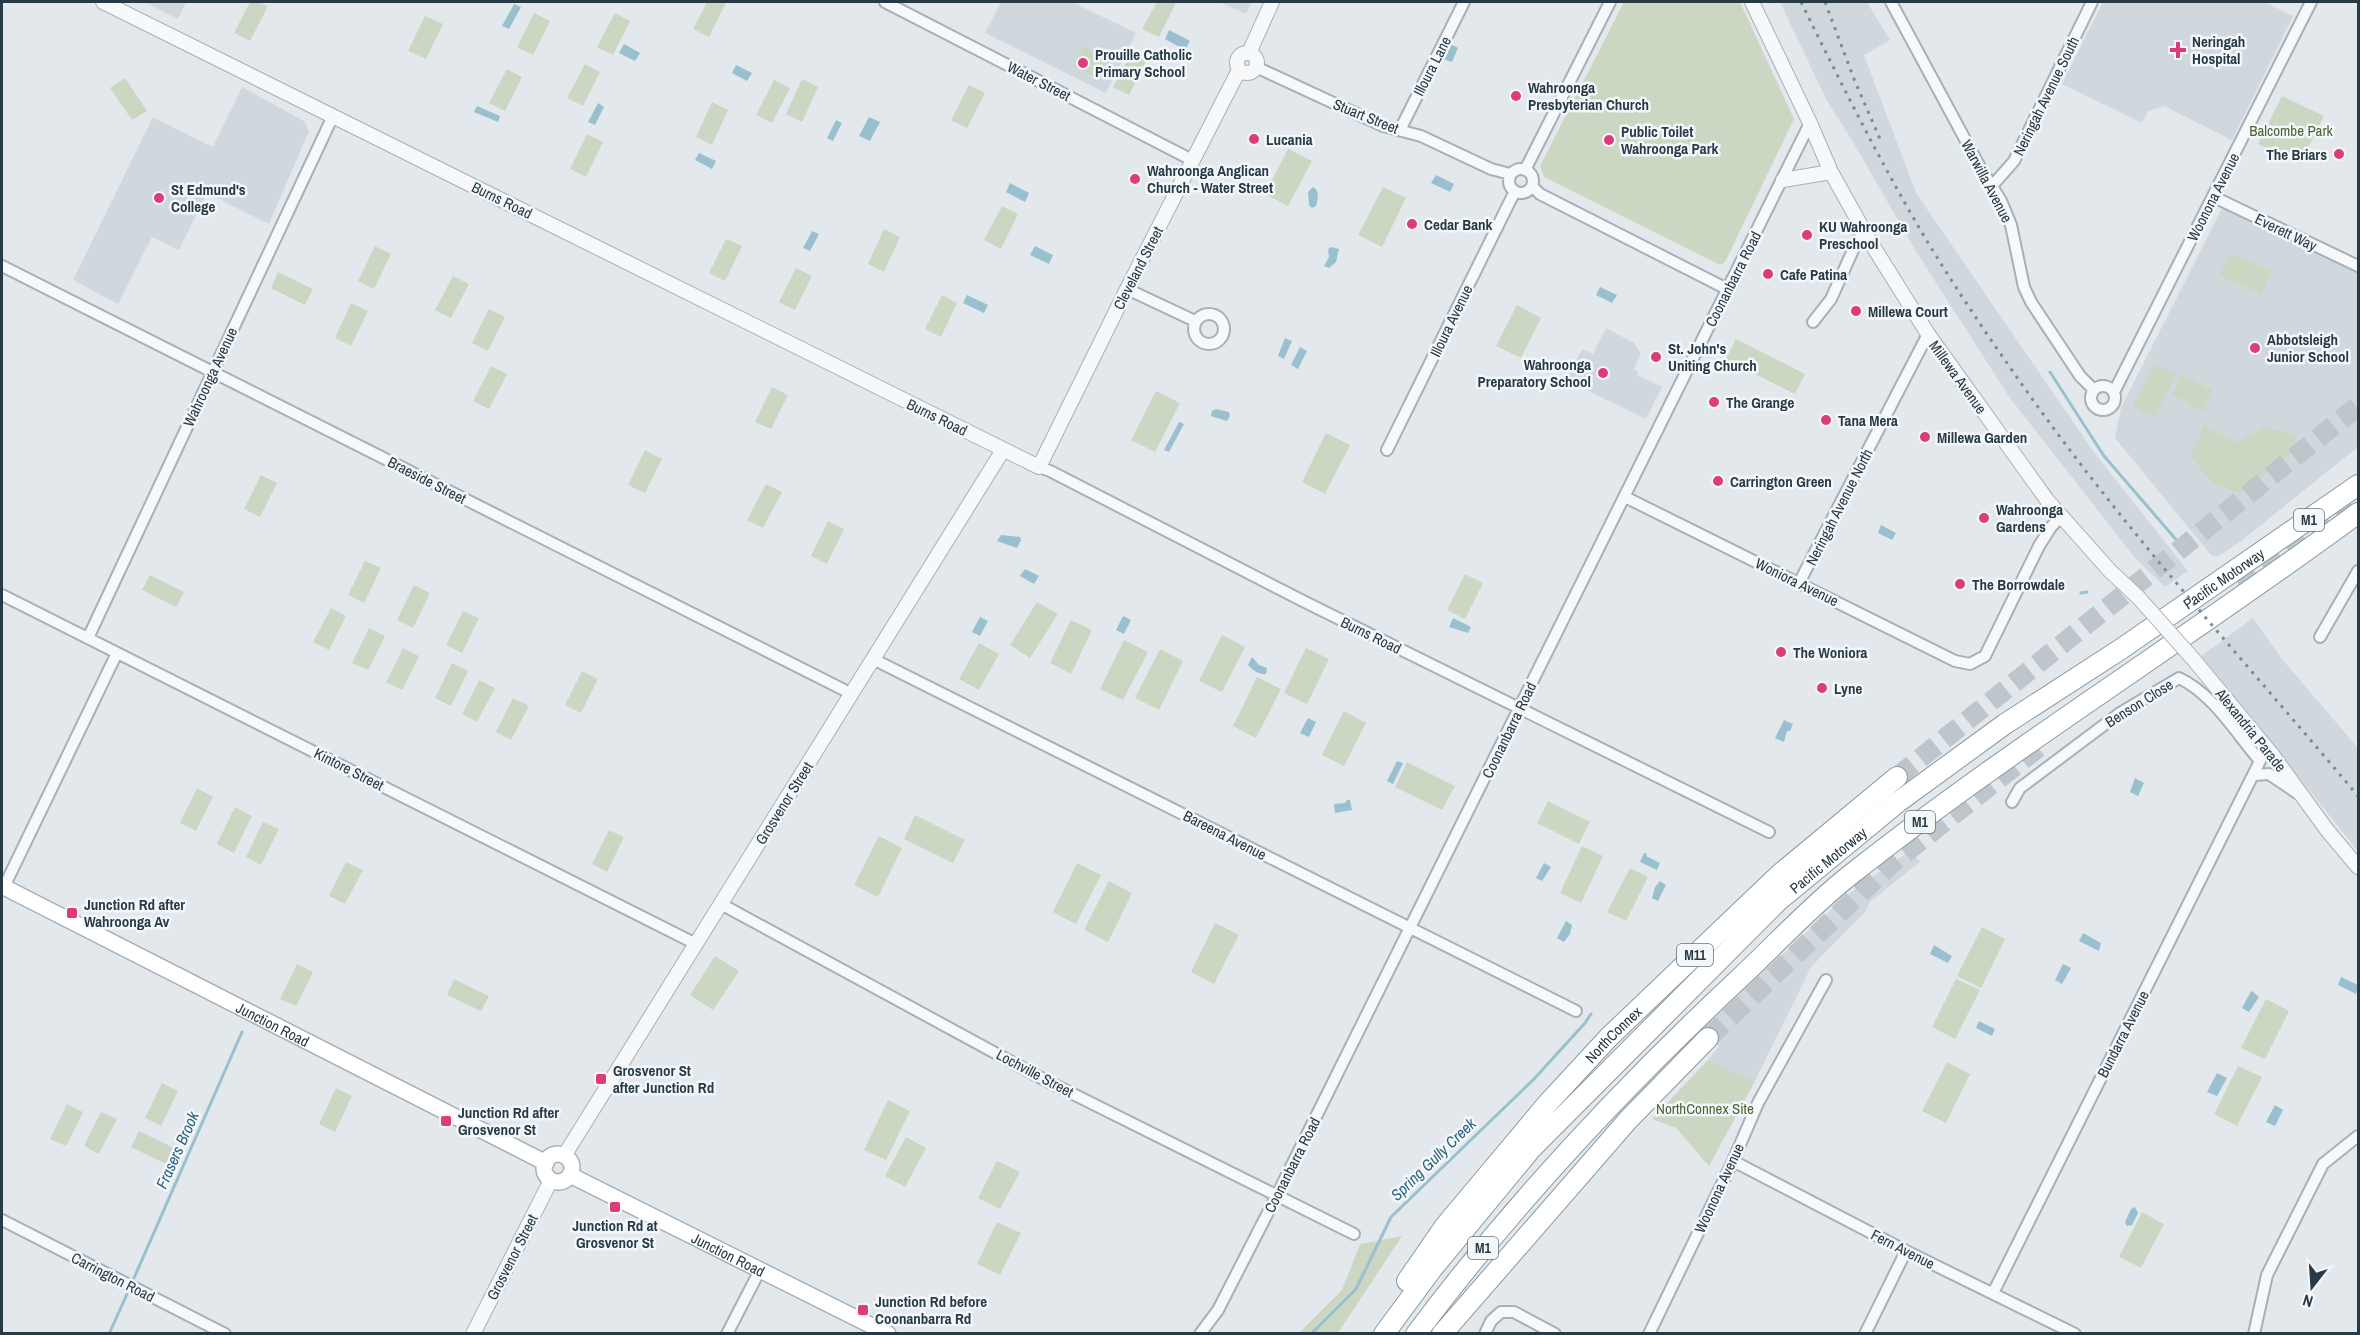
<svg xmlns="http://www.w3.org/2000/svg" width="2360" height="1335" viewBox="0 0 2360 1335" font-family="'Archivo Narrow',sans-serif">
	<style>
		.built { fill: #d0d8de }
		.green { fill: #ccd7c3 }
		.water { fill: #9ac0cf }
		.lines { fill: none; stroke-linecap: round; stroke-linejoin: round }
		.stream { stroke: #9ac0cf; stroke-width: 3 }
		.motorway-tunnel { stroke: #bec5cb; stroke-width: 20; stroke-dasharray: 20 10; stroke-linecap: butt }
		.minor-casing { stroke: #a7b0b7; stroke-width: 14 }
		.tertiary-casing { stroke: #a7b0b7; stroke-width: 16 }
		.secondary-casing { stroke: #a7b0b7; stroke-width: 18 }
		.motorway-casing { stroke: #889aa4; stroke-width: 22 }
		.minor { stroke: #f6f8fa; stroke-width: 10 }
		.tertiary { stroke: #f6f8fa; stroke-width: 14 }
		.secondary { stroke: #fff; stroke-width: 15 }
		.motorway { stroke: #fff; stroke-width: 20 }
		.rail { stroke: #7a8c98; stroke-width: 3; stroke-dasharray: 3 6; stroke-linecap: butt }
		.tertiary-bridge-casing { stroke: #a7b0b7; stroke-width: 16; stroke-linecap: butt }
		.tertiary-bridge { stroke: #f6f8fa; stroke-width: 14 }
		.poi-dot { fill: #dc3d78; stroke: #f3f7f9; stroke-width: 2 }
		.labels { text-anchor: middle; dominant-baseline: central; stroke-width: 5; stroke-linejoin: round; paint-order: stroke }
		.shield { fill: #f3f7f9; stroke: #65737c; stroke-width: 1.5 }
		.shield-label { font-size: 14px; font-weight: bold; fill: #283a46 }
		.poi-label { font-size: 15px; font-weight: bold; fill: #283a46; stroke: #f3f7f9; text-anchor: start }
		.street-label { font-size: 15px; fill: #283a46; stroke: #f3f7f9 }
		.park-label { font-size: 15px; fill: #486434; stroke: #f3f7f9 }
		.water-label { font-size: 16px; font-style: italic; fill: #2e647f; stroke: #f3f7f9 }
	</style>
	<rect width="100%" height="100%" fill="#e3e8ec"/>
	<!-- built -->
	<path class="built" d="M144,2H186L178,19Z
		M1001,2H1072L1136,33L1106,93L985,33Z
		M1219,2H1252L1246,14Z
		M1780,2H1866L1868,4L1890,40L1864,55L1916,193L2093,451L2188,571L2165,587L2135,558L2010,398L1917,253L1853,142L1827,101Z
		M2103,2H2264L2293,16L2232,140L2164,106L2148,111L2142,123L2062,84Z
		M242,87L304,121L309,131L269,224L207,193L179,250L152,237L118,304L73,280L153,117L213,147Z
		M2224,208L2358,270V447L2241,541L2217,557L2211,555L2115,438L2121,408L2221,210Z
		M1606,328L1634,343L1641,354L1634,369L1638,372L1637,375L1662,387L1646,419L1566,380L1582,349L1593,354Z
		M2253,618L2282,659L2358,748V851L2201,656Z
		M1911,850L1920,862L1870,902L1866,911L1811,967L1755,1081L1708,1060L1719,1046L1701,1028L1851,892Z"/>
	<!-- green -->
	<path class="green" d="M250,2H258L268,6L250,41L234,33Z
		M707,2L726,3L709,37L693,29Z
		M1157,2L1176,3L1159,37L1142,29Z
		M1624,2H1740L1794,119L1725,262L1720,265L1544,177L1540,166Z
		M534,13L550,21L533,55L517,47Z
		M615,13L630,21L613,55L597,47Z
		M425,16L443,24L426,59L408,51Z
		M1084,46L1112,60L1102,81L1074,67Z
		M1131,53L1146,61L1129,95L1113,87Z
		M585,64L600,72L583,106L567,98Z
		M507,69L522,77L505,111L489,103Z
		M125,78L147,111L132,120L110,88Z
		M802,79L818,87L802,122L786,114Z
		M774,80L790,88L772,123L756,115Z
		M969,85L985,93L967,128L951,120Z
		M2282,96L2324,116L2300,164L2258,144Z
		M712,102L728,110L712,145L696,137Z
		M587,134L603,142L586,177L570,169Z
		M1288,149L1312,161L1288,206L1265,194Z
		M1383,187L1406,198L1382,247L1358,235Z
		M1002,206L1018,214L1001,249L984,240Z
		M884,229L900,237L884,272L868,264Z
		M726,239L742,246L725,281L709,273Z
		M375,246L391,254L374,289L358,281Z
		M2230,253L2272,271L2261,294L2219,276Z
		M796,268L812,276L795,310L779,302Z
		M278,272L313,289L305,305L271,288Z
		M453,276L469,284L451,318L435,310Z
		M942,295L957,303L941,337L925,329Z
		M351,303L368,311L351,346L335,338Z
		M1517,305L1541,318L1521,358L1496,346Z
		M489,309L505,317L488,351L472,343Z
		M1736,339L1805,374L1795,394L1726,359Z
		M2155,364L2177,375L2154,418L2133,406Z
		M491,366L507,374L489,409L473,401Z
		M2182,374L2214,391L2203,411L2172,395Z
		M772,387L788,395L771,429L755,422Z
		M1156,391L1180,403L1155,452L1131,440Z
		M2204,426L2236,442L2264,427L2296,434L2295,450L2239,494L2212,483L2190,456Z
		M1326,433L1350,445L1325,494L1302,482Z
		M645,450L662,459L645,493L628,485Z
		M261,475L277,483L260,517L244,509Z
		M766,484L782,492L763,528L747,520Z
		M828,521L844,529L827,564L811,556Z
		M365,561L381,568L364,603L348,595Z
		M1465,574L1483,583L1465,619L1447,610Z
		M150,575L184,592L176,607L142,590Z
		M414,585L430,593L413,628L397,620Z
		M1037,602L1058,614L1030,658L1010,645Z
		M331,608L346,616L329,650L313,642Z
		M463,611L479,618L462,653L446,645Z
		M1071,620L1092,630L1071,674L1050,663Z
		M369,628L385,636L368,670L352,663Z
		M1222,635L1245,647L1222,692L1199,681Z
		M1124,640L1148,652L1123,700L1100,689Z
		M979,643L999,654L979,690L959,679Z
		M403,648L419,656L402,690L386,682Z
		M1306,648L1329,659L1307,704L1284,693Z
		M1160,649L1183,661L1159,710L1135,698Z
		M452,663L468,671L451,706L435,698Z
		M582,671L598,679L581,713L565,705Z
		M1257,677L1281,689L1256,738L1233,726Z
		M479,680L495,688L477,722L462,714Z
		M513,698L529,706L511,740L496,732Z
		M1344,711L1366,723L1344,766L1322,755Z
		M1407,762L1455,786L1442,810L1395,787Z
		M197,788L213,797L196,831L180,823Z
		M1548,801L1590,822L1579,844L1537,823Z
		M235,807L252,816L234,853L217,844Z
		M915,815L965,840L953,863L904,839Z
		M263,822L279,829L261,865L246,857Z
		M609,830L624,837L607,872L592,864Z
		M879,836L902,848L878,897L854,885Z
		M1582,846L1603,856L1581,903L1560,893Z
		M346,862L363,870L345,904L329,896Z
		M1077,863L1101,875L1076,924L1053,912Z
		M1630,868L1648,877L1626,921L1607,912Z
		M1109,881L1132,893L1108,942L1084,930Z
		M1215,923L1239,935L1214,984L1191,972Z
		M1982,927L2005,939L1981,988L1957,976Z
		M715,956L739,971L713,1010L690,995Z
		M297,964L313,972L296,1006L280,999Z
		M454,979L489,996L481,1011L447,995Z
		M1956,979L1980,990L1955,1039L1932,1027Z
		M2266,999L2289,1011L2265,1059L2241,1048Z
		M1708,1060L1755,1081L1709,1166L1676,1128L1652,1119Z
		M1947,1062L1970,1074L1946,1123L1922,1111Z
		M2238,1066L2262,1077L2237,1126L2214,1114Z
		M162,1083L178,1091L161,1126L145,1118Z
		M336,1088L352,1096L335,1132L319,1124Z
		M888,1100L910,1111L886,1160L864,1150Z
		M67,1104L83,1112L66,1146L50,1139Z
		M101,1112L117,1119L99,1154L84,1146Z
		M139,1131L174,1148L166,1164L131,1147Z
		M906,1137L926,1148L905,1187L885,1176Z
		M997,1161L1020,1172L1000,1209L978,1198Z
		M2142,1212L2164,1224L2141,1268L2119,1257Z
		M997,1222L1021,1233L1000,1275L977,1264Z
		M1402,1236L1338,1333H1299L1342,1290L1360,1244Z"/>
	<!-- water -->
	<path class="water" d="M514,4L521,7L509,29L502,26Z
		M1169,30L1190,41L1185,50L1165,39Z
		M624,44L640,53L635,61L619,53Z
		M1450,44L1458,48L1452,62L1443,59Z
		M736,65L752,73L747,81L732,73Z
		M598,103L604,107L595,125L588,122Z
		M477,106L500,116L498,122L474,112Z
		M869,117L880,122L870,141L859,136Z
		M836,120L842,123L833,141L827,138Z
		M699,153L716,161L712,169L695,160Z
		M1436,175L1454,184L1450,192L1431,183Z
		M1010,183L1029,193L1025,202L1006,192Z
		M1313,187C1320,191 1318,199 1316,206L1312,208L1309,205L1308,192Z
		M812,231L819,234L810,251L803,248Z
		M1035,246L1053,255L1049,264L1030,255Z
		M1332,247L1339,249L1336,262L1329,268L1324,266L1329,257L1328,249Z
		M1600,287L1617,295L1612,303L1596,295Z
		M967,295L988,305L984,313L963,303Z
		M1285,338L1292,341L1284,359L1278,356Z
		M1300,347L1307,351L1298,369L1291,365Z
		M1216,409L1229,412L1230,416L1227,421L1211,416L1212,411Z
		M1179,422L1184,424L1169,452L1164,450Z
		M1881,525L1896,533L1892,540L1878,533Z
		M1001,535L1020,537L1021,540L1017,548L997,541Z
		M1025,569L1039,576L1034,584L1020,576Z
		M1123,616L1131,620L1124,634L1116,630Z
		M980,617L988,621L980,636L972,632Z
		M1453,618L1471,627L1468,633L1449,627Z
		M1252,657L1259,665L1267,668L1266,674C1260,675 1252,670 1248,665Z
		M1308,718L1316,722L1309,737L1300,733Z
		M1784,720L1793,724L1790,731H1787L1784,742L1775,738Z
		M1397,761L1403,763L1393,784L1387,781Z
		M2135,778L2144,783L2138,796L2130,792Z
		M1347,800H1350L1352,810L1335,813L1334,804L1345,803Z
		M1644,853L1647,854L1646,856L1660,863L1657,870L1640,862Z
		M1544,863L1551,867L1542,881L1536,878Z
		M1660,881L1666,885L1658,901L1652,898L1655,887Z
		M1566,921L1572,925L1570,934L1564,942L1557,938Z
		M2083,933L2101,943L2099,951L2079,941Z
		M1934,945L1952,956L1948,963L1930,954Z
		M2063,964L2071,968L2062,984L2055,980Z
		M2341,977L2358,985L2356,994L2338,985Z
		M2252,991L2259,997L2249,1012L2242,1008L2250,993Z
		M1979,1021L1995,1029L1992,1036L1976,1028Z
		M2217,1073L2227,1078L2217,1096L2207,1092Z
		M2275,1105L2283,1110L2275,1126L2266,1122Z
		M2135,1207L2138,1213L2132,1225L2127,1226L2125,1222L2131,1209Z"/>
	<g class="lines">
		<!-- stream -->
		<path class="stream" d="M2050,372L2104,456L2179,543
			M2081,593L2087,592
			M134,1278L242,1032
			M109,1334L127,1294
			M1311,1334L1356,1289L1391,1217L1534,1079L1585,1023L1591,1014"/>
		<!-- motorway-tunnel -->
		<path class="motorway-tunnel" d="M2241,587L2349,501
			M1897,777L2358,406
			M1708,1038L1890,865L2044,743"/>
		<!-- minor casing -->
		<g class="minor-casing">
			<path id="minor" d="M885,2L1192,160
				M1891,2L1980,167L2001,201L2011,225L2024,287L2031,302L2080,376L2094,390
				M1256,67L1383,126L1421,136L1491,169L1510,174
				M1400,130L1464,2
				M1509 181a12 12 0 1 1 24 0a12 12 0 1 1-24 0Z
				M1525,170L1610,2
				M1532,186L1540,194L1727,289
				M1992,186L2014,161L2092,2
				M2214,197L2358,266
				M2,266L852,694
				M1127,289L1195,321
				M1194 329a15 15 0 1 1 30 0a15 15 0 1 1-30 0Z
				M1813,322L1831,299L1858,239L1867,236
				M2091 398a12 12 0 1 1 24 0a12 12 0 1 1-24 0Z
				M2114,392L2311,2
				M1387,450L1515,191
				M1039,467L1050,471L1303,601L1769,832
				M1625,497L1955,661L1970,664L1985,656L2039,546L2051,527L2062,516
				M1799,583L1928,334
				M2,595L696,944
				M2320,637L2358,571
				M88,638L333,116
				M873,659L1576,1011
				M2254,775L2269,774L2297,793
				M4,887L117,653
				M721,904L1043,1079L1354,1234
				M1733,1161L1906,1251L2075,1334
				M2,1220L225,1334
				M1993,1293L2260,761C2236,733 2213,694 2179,678L2120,713L2020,788L2012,802
				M727,1334L760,1270
				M1200,1334L1218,1310L1280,1189L1810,123
				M1485,1334L1491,1321L1501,1312H1514L1555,1334
				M1649,1334L1733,1161L1758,1103L1826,980
				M1865,1334L1906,1251
				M2254,1334L2267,1275L2323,1164L2358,1136"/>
		</g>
		<!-- tertiary casing -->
		<g class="tertiary-casing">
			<path id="tertiary" d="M103,2L1039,467L1127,289L1239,70
				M1752,2L1810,123L1831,172L1869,240L1928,334L2047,500L2110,571L2138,597
				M1237 63a10 10 0 1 1 20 0a10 10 0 1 1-20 0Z
				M1249,53L1272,2
				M1783,180L1831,172
				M2194,660L2274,757L2327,830L2358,867
				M564,1156L1003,450
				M473,1334L551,1180"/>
		</g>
		<!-- secondary casing -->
		<g class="secondary-casing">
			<g id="secondary">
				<path id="s1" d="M2,886L546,1163"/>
				<circle cx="558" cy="1168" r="14"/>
				<path id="s2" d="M570,1175L888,1334"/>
			</g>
		</g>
		<!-- motorway casing -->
		<g class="motorway-casing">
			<g id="motorway">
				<path id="s3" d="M1407,1281L1445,1226L1548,1103L1609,1037L1780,874L1897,777"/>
				<path id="s4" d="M1384,1334L1432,1269L1531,1149L1778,901L1898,802L2005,724L2121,649L2358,485"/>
				<path d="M1416,1334C1514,1203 1624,1086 1743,975C1778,942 1812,905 1849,876C2013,746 2191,637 2358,513"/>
				<path d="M1442,1334L1628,1120L1708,1038"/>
			</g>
		</g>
		<!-- minor -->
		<use href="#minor" class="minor"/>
		<!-- tertiary -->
		<use href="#tertiary" class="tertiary"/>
		<!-- secondary -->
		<use href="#secondary" class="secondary"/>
		<!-- motorway -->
		<use href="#motorway" class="motorway"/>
		<!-- rail -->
		<path class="rail" d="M1801,2C1840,81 1879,160 1924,236C1954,286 1987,335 2021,383C2123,529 2244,660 2358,796
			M1825,2L1854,79L1880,139"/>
		<!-- tertiary-bridge casing -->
		<g class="tertiary-bridge-casing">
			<path id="tertiary-bridge" d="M2138,597L2194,660"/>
		</g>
		<!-- tertiary-bridge -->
		<use href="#tertiary-bridge" class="tertiary-bridge"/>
	</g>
	<!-- markers -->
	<g class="poi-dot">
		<path d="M2175 41h6v6h6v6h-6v6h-6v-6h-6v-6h6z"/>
		<circle cx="1083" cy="63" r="6"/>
		<circle cx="1516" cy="96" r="6"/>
		<circle cx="1254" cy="139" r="6"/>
		<circle cx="1609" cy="140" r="6"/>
		<circle cx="2339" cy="154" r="6"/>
		<circle cx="1135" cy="179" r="6"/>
		<circle cx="159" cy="198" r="6"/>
		<circle cx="1412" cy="224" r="6"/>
		<circle cx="1807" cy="235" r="6"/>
		<circle cx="1768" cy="274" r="6"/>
		<circle cx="1856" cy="311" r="6"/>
		<circle cx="2255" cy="348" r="6"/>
		<circle cx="1656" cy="357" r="6"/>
		<circle cx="1603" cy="373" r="6"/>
		<circle cx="1714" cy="402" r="6"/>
		<circle cx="1826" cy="420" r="6"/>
		<circle cx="1925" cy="437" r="6"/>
		<circle cx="1718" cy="481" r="6"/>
		<circle cx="1984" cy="518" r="6"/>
		<circle cx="1960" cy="584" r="6"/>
		<circle cx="1781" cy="652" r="6"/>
		<circle cx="1822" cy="688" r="6"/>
		<rect x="66" y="907" width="12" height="12" rx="3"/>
		<rect x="595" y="1073" width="12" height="12" rx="3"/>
		<rect x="440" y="1115" width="12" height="12" rx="3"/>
		<rect x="609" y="1201" width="12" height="12" rx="3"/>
		<rect x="857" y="1304" width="12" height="12" rx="3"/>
	</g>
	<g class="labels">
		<!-- shield labels -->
		<g class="shield">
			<rect x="2294" y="509" width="30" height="22" rx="4.5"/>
			<rect x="1905" y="811" width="30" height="22" rx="4.5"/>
			<rect x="1677" y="944" width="36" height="22" rx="4.5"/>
			<rect x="1468" y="1237" width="30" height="22" rx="4.5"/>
		</g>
		<g class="shield-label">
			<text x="2309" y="520">M1</text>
			<text x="1920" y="822">M1</text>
			<text x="1695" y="955">M11</text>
			<text x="1483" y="1248">M1</text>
		</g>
		<!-- poi labels -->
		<g class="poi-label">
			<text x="2192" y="41">Neringah<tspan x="2192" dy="17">Hospital</tspan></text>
			<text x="1095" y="54">Prouille Catholic<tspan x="1095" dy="17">Primary School</tspan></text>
			<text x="1528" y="87">Wahroonga<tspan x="1528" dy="17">Presbyterian Church</tspan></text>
			<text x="1621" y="131">Public Toilet<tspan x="1621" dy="17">Wahroonga Park</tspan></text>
			<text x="1266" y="139">Lucania</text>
			<text x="2327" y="154" text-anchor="end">The Briars</text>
			<text x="1147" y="170">Wahroonga Anglican<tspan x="1147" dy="17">Church - Water Street</tspan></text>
			<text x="171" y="189">St Edmund's<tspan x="171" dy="17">College</tspan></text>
			<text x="1424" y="224">Cedar Bank</text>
			<text x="1819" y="226">KU Wahroonga<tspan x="1819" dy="17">Preschool</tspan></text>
			<text x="1780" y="274">Cafe Patina</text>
			<text x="1868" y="311">Millewa Court</text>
			<text x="2267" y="339">Abbotsleigh<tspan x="2267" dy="17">Junior School</tspan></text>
			<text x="1668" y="348">St. John's<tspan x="1668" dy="17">Uniting Church</tspan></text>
			<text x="1591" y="364" text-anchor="end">Wahroonga<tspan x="1591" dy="17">Preparatory School</tspan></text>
			<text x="1726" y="402">The Grange</text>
			<text x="1838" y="420">Tana Mera</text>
			<text x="1937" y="437">Millewa Garden</text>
			<text x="1730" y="481">Carrington Green</text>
			<text x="1996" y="509">Wahroonga<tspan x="1996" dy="17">Gardens</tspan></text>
			<text x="1972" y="584">The Borrowdale</text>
			<text x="1793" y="652">The Woniora</text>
			<text x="1834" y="688">Lyne</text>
			<text x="84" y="904">Junction Rd after<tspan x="84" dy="17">Wahroonga Av</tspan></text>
			<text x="613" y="1070">Grosvenor St<tspan x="613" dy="17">after Junction Rd</tspan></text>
			<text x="458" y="1112">Junction Rd after<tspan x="458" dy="17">Grosvenor St</tspan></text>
			<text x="615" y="1225" text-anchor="middle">Junction Rd at<tspan x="615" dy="17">Grosvenor St</tspan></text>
			<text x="875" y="1301">Junction Rd before<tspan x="875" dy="17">Coonanbarra Rd</tspan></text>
		</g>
		<!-- street labels -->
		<g class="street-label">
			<text transform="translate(1432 66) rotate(-63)">Illoura Lane</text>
			<text transform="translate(1039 81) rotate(27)">Water Street</text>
			<text transform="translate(2046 96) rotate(-64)">Neringah Avenue South</text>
			<text transform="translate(1366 116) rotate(22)">Stuart Street</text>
			<text transform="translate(1987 181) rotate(62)">Warwilla Avenue</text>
			<text transform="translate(2213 197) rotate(-63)">Woonona Avenue</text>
			<text transform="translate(502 200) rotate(26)">Burns Road</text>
			<text transform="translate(2286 232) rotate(26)">Everett Way</text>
			<text transform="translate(1138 268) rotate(-63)">Cleveland Street</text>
			<text transform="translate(1733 279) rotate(-63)">Coonanbarra Road</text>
			<text transform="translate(1451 321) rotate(-64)">Illoura Avenue</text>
			<text transform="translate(210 377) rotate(-65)">Wahroonga Avenue</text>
			<text transform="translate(1958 377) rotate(54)">Millewa Avenue</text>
			<text transform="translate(937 417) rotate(26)">Burns Road</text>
			<text transform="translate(427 480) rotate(27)">Braeside Street</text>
			<text transform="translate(1839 507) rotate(-63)">Neringah Avenue North</text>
			<text stroke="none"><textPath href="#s4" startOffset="1137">Pacific Motorway</textPath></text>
			<text transform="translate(1797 582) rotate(26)">Woniora Avenue</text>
			<text transform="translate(1371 635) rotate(26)">Burns Road</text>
			<text transform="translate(2139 703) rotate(-32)">Benson Close</text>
			<text transform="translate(1509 730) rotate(-64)">Coonanbarra Road</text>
			<text transform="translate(2251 730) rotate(51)">Alexandria Parade</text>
			<text transform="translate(349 769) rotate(27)">Kintore Street</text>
			<text transform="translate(784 803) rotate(-58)">Grosvenor Street</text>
			<text transform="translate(1225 835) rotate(27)">Bareena Avenue</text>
			<text stroke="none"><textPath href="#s4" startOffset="651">Pacific Motorway</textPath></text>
			<text stroke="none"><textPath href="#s1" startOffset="304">Junction Road</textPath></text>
			<text stroke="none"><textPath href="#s3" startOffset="322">NorthConnex</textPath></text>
			<text transform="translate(2123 1034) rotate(-63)">Bundarra Avenue</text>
			<text transform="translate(1035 1073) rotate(28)">Lochville Street</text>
			<text transform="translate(1292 1165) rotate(-63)">Coonanbarra Road</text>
			<text transform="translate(1719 1188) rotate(-65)">Woonona Avenue</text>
			<text transform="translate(1903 1249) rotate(27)">Fern Avenue</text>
			<text stroke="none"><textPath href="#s2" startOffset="177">Junction Road</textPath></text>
			<text transform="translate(512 1257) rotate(-63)">Grosvenor Street</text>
			<text transform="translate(113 1277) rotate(27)">Carrington Road</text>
		</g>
		<!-- park labels -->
		<g class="park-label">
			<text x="2291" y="130">Balcombe Park</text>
			<text x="1705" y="1108">NorthConnex Site</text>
		</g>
		<!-- water labels -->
		<g class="water-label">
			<text transform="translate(177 1150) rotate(-66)">Frasers Brook</text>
			<text transform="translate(1433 1159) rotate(-44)">Spring Gully Creek</text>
		</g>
	</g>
	<!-- border -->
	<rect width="2360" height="1335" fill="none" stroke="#283a46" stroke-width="6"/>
	<!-- north arrow -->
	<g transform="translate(2312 1287) rotate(197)" stroke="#f3f7f9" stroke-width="4.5" paint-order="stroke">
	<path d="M0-4.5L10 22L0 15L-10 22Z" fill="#283a46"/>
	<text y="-9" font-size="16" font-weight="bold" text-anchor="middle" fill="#283a46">N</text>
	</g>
</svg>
